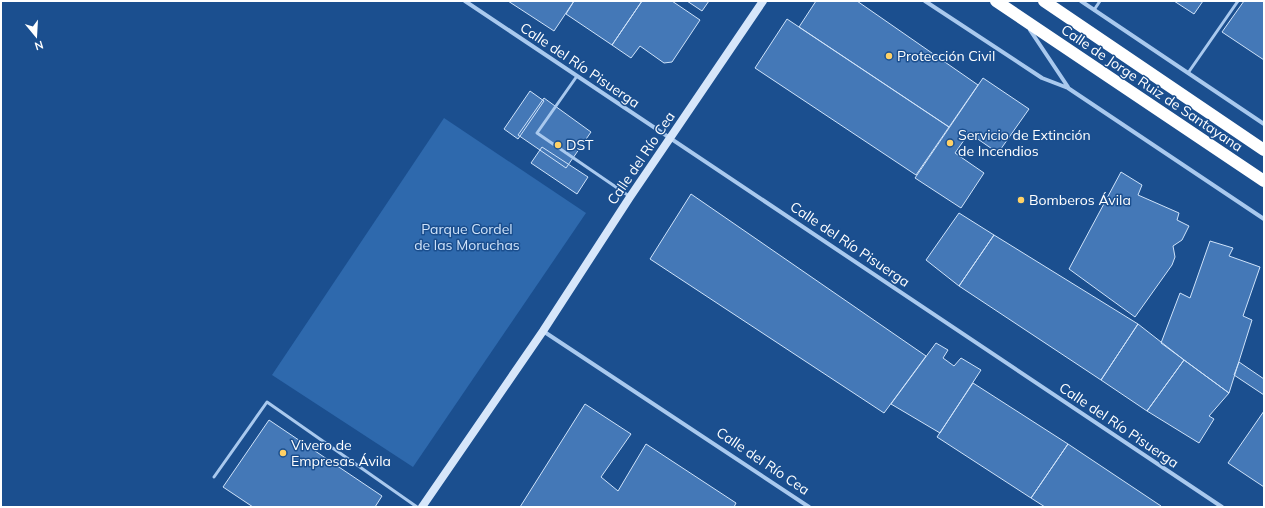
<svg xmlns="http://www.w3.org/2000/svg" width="1265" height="508" viewBox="0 0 1265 508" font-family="Mulish,sans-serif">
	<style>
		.green { fill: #2e69ad }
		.building { fill: #4478b7; stroke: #cfe3fa }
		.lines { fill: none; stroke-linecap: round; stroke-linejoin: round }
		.lane { stroke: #a9c9ee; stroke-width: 3 }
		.street { stroke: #a9c9ee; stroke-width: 4 }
		.secondary { stroke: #d6e6fa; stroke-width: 8 }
		.highway { stroke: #fff; stroke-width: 12 }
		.poi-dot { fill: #ffd166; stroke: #1b4f8f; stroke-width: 1.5 }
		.labels { text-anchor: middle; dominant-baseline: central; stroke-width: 3; stroke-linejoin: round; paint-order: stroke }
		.poi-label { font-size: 14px; fill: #fff; stroke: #1b4f8f; text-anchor: start }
		.street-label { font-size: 14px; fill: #fff; stroke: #1b4f8f }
		.park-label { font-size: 14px; fill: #cfe3fa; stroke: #1b4f8f }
	</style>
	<rect width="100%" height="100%" fill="#1b4f8f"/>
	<!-- green -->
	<path class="green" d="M444,118L586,213L413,467L272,375Z"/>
	<!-- building -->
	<path class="building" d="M508,1H574L554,31Z
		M574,1H642L612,45L566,14Z
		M642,1H672L700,20L672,62L664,63L640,46L631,58L612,45Z
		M687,1H709L702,11Z
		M816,1H857L978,85L949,127L799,27Z
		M1174,1H1203L1194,14Z
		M1244,1H1264V60L1222,32Z
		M787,19L949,127L916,175L755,68Z
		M983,78L1029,109L998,153L969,133L955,153L984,173L961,208L915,178Z
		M530,91L544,101L518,139L504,129Z
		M544,98L591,132L566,168L518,135Z
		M542,147L588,177L577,194L531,163Z
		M1121,172L1142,185L1138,195L1179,213L1177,220L1189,226L1182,240L1173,246L1175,257L1172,265L1135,317L1069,269Z
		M691,194L926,356L884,413L650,259Z
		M959,213L994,235L959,286L926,260Z
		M994,235L1138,324L1101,380L959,286Z
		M1210,241L1233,248L1229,256L1260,267L1243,316L1252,320L1229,393L1161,343L1180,293L1190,298Z
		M1138,324L1184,360L1147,411L1101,380Z
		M936,343L948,350L943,358L954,366L961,358L981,370L940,433L891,404Z
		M1184,360L1229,393L1209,416L1214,419L1199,443L1147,411Z
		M1239,362L1264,379V395L1234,375Z
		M973,383L1068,444L1031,498L937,437Z
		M585,404L631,434L601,477L618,491L646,444L736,503L734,507H520Z
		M1264,411V487L1228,463Z
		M269,420L382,496L375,507H253L223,487Z
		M1068,444L1161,506L1160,507H1045L1031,498Z"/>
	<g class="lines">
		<!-- lane -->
		<path class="lane" d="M1094,10L1100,1
			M1188,73L1238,1
			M577,76L537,133L629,196
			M214,477L267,402L417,507"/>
		<!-- street -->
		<path class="street" d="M465,1L1222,507
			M925,1L1042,78L1068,88L1264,219
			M1081,1L1264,124
			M1030,30L1068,87
			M543,331L809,507"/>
		<!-- secondary -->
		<path class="secondary" d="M422,507L543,331L630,197L763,1"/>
		<!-- highway -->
		<path class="highway" d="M996,1L1264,181
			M1044,1L1264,150"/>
	</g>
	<!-- markers -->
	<g class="poi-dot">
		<circle cx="889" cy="56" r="4"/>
		<circle cx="950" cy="143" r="4"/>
		<circle cx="558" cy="145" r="4"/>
		<circle cx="1021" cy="200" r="4"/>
		<circle cx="283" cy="453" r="4"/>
	</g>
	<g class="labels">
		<!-- poi labels -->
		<g class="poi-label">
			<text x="897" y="56">Protección Civil</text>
			<text x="958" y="135">Servicio de Extinción<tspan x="958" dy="16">de Incendios</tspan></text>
			<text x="566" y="145">DST</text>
			<text x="1029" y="200">Bomberos Ávila</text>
			<text x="291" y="445">Vivero de<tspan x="291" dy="16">Empresas Ávila</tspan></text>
		</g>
		<!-- street labels -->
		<g class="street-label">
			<text transform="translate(580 65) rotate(34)">Calle del Río Pisuerga</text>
			<text transform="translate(1152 88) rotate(34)">Calle de Jorge Ruiz de Santayana</text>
			<text transform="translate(641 158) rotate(-56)">Calle del Río Cea</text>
			<text transform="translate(850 244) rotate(34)">Calle del Río Pisuerga</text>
			<text transform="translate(1119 425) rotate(34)">Calle del Río Pisuerga</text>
			<text transform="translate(763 461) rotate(34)">Calle del Río Cea</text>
		</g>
		<!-- park labels -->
		<g class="park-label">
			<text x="467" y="229">Parque Cordel<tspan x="467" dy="16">de las Moruchas</tspan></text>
		</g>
	</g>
	<!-- border -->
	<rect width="1265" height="508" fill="none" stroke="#ffffff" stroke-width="4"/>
	<!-- north arrow -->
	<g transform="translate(36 36) rotate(162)" stroke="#1b4f8f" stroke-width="3" paint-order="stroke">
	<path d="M0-3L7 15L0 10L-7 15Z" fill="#ffffff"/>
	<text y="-6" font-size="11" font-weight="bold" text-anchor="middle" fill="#ffffff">N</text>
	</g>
</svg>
